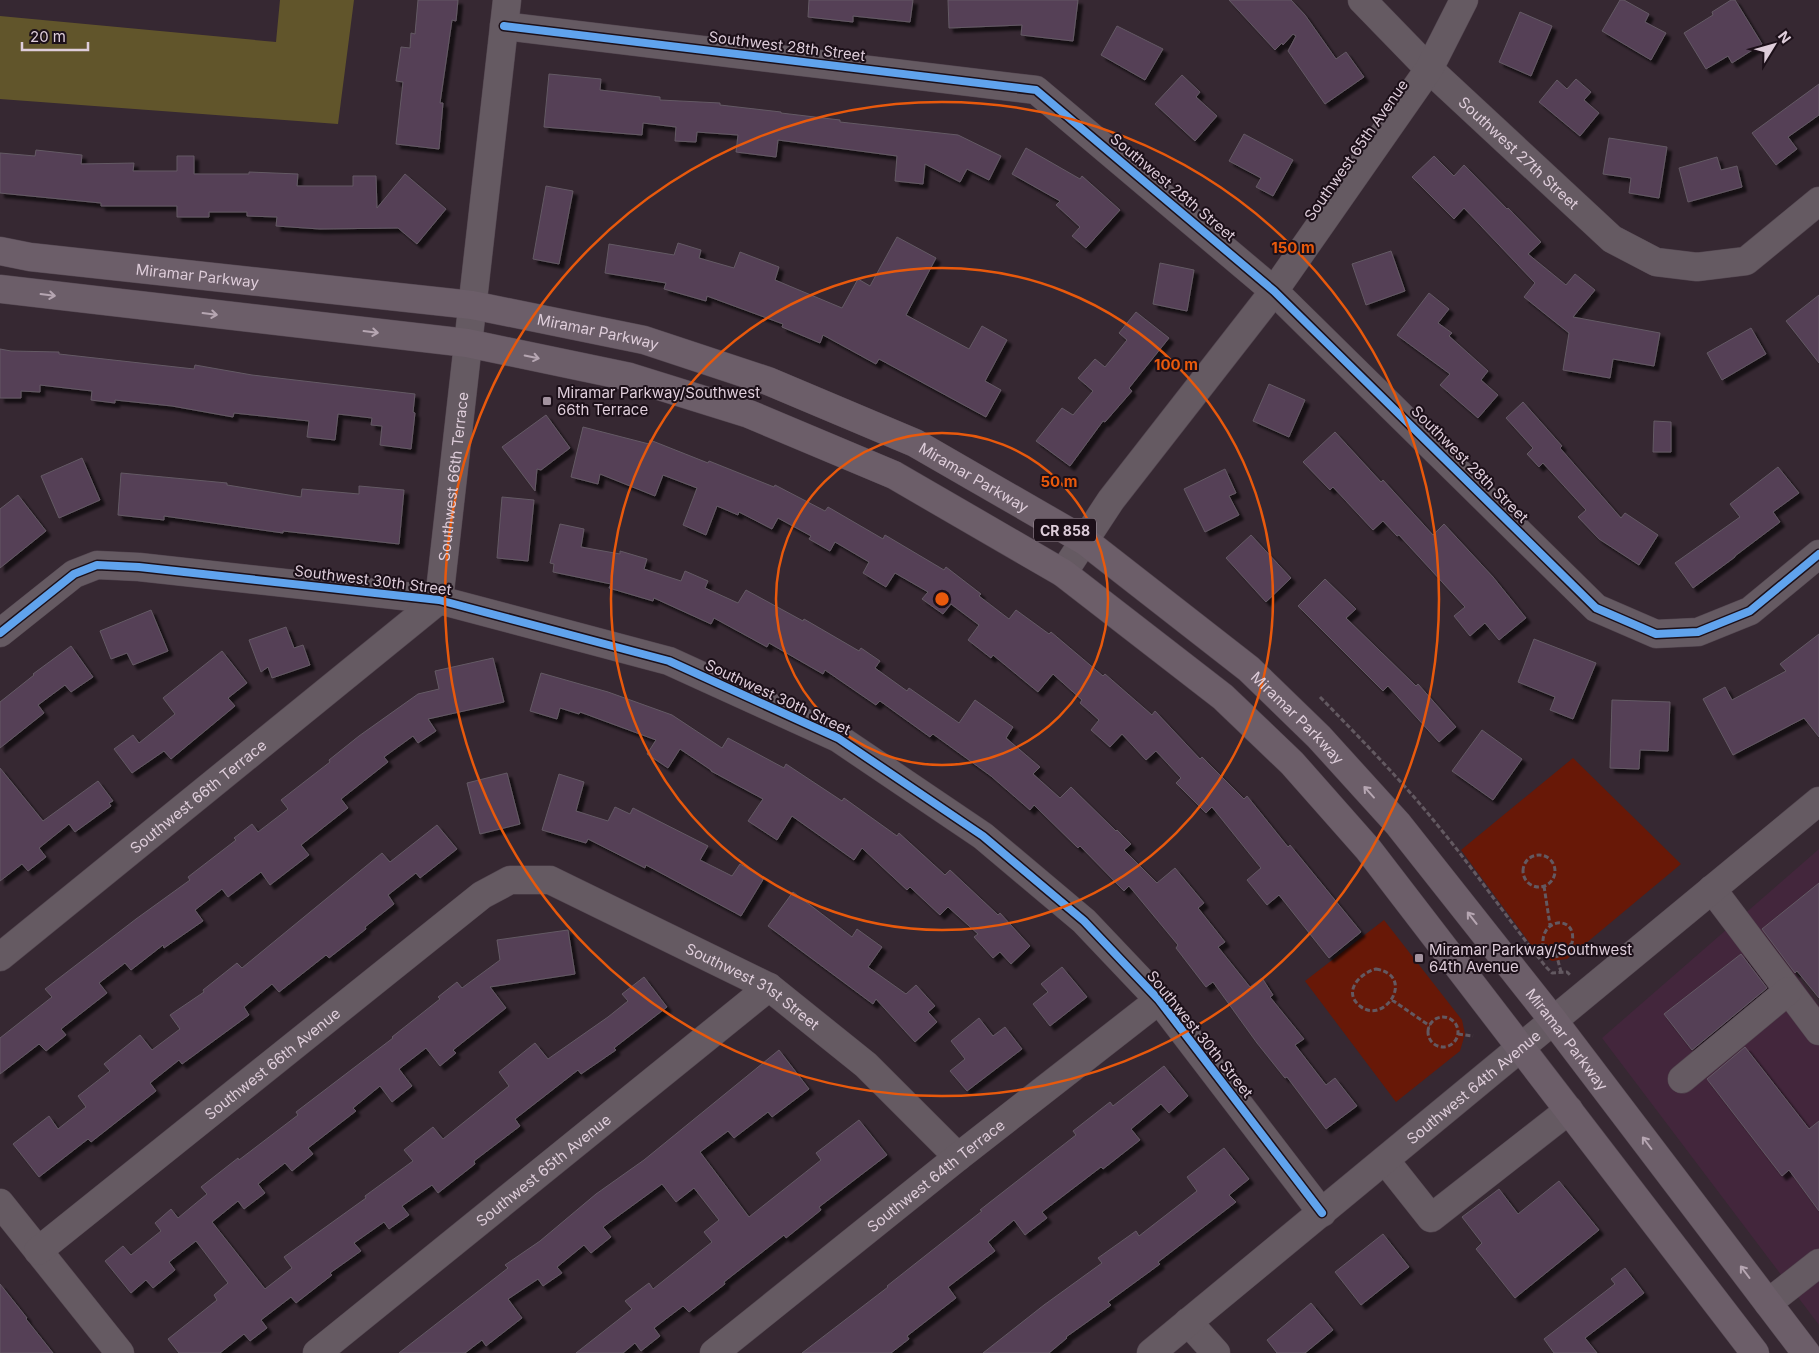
<svg xmlns="http://www.w3.org/2000/svg" width="1819" height="1353" viewBox="0 0 1819 1353" font-family="Inter,sans-serif">
	<style>
		.built { fill: #43263c }
		.green { fill: #681807 }
		.water { fill: #61552b }
		.building { fill: #543f57; stroke: #645a64; filter: url(#shadow) }
		.lines { fill: none; stroke-linecap: round; stroke-linejoin: round }
		.minor-casing { stroke: #534650; stroke-width: 29 }
		.major-casing { stroke: #534650; stroke-width: 29 }
		.path { stroke: #635961; stroke-width: 3; stroke-dasharray: 5 2.5; stroke-linecap: butt }
		.minor { stroke: #655a62; stroke-width: 28 }
		.major { stroke: #6c5e69; stroke-width: 28 }
		.cycleway-casing { stroke: #1c1019; stroke-width: 11 }
		.cycleway { stroke: #60a3ed; stroke-width: 8 }
		.oneway { stroke: #b6a6b2 }
		.ring { fill: none; stroke: #e8590c; stroke-width: 2.5 }
		.poi-dot { fill: #a3939f; stroke: #1c1019; stroke-width: 2 }
		.labels { text-anchor: middle; dominant-baseline: central; stroke-width: 4; stroke-linejoin: round; paint-order: stroke }
		.shield { fill: #1c1019; stroke: #a494a0; stroke-width: 1 }
		.shield-label { font-size: 14px; font-weight: bold; fill: #decdda }
		.street-label { font-size: 15px; fill: #decdda; stroke: #1c1019 }
		.poi-label { font-size: 15px; fill: #decdda; stroke: #1c1019; text-anchor: start }
		.centre { fill: #e8590c; stroke: #1c1019; stroke-width: 2.5 }
		.ring-label { font-size: 15px; text-anchor: middle; font-weight: bold; fill: #e8590c; stroke: #1c1019; stroke-width: 4; stroke-linejoin: round; paint-order: stroke }
	</style>
	<defs>
		<filter id="shadow"><feDropShadow dx="4.5" dy="4.5" stdDeviation="1" flood-color="#0009"/></filter>
	</defs>
	<rect width="100%" height="100%" fill="#362832"/>
	<!-- built -->
	<path class="built" d="M1819,849V952L1794,972L1819,1006V1325L1602,1038Z"/>
	<!-- green -->
	<path class="green" d="M1573,758L1681,864L1567,959L1552,961L1537,953L1461,850Z
		M1384,920L1462,1020L1465,1034L1460,1051L1396,1102L1305,981Z"/>
	<!-- water -->
	<path class="water" d="M280,0H354L338,124L0,99V16L276,42Z"/>
	<!-- building -->
	<path class="building" d="M418,0H458L456,21L452,20L440,103H443L439,149L396,144L403,82L396,81L401,47L410,48L411,33L415,34Z
		M809,0H913L910,22L853,16V22L808,17Z
		M948,0H1078L1073,41L1021,35L1022,25L949,28Z
		M1229,0H1291L1305,15L1336,59L1346,52L1364,77L1325,104L1288,51L1296,36L1293,34L1283,45L1282,43L1275,50Z
		M1620,0H1624L1649,14L1645,22L1666,33L1651,60L1602,31Z
		M1731,0H1735L1762,44L1732,63L1728,56L1706,69L1684,33L1713,15L1712,12Z
		M1520,12L1552,26L1531,76L1499,62Z
		M1117,26L1163,49L1145,80L1101,55Z
		M549,74L601,79L600,90L660,97V100L720,103V105L781,112V113L840,120V122L958,135L1001,156L989,180L967,169L960,182L925,164L923,184L895,181L897,156L778,140L776,157L736,152L738,135L697,132L696,142L675,141L676,127L643,123L642,135L544,127Z
		M1182,75L1200,92L1196,97L1217,116L1195,141L1155,104Z
		M1576,79L1591,92L1584,100L1599,113L1580,136L1539,102L1557,80L1567,89Z
		M1819,84V115L1788,137L1797,149L1776,165L1752,133Z
		M1244,134L1293,160L1273,196L1256,187L1261,178L1229,161Z
		M1609,138L1667,147L1659,198L1629,193L1631,178L1603,174Z
		M1026,148L1080,179L1082,176L1120,210L1086,248L1072,236L1080,227L1056,205L1060,201L1012,174Z
		M36,150L82,155L81,164L134,163L133,171H177V156H194V174H249V172L298,174L297,186H353V176H376L377,208L405,174L446,209L417,244L398,228L320,229L276,226L277,217L247,216V212H209V217H177V206H101V203L0,193V153L35,156Z
		M1434,156L1454,176L1464,165L1507,209L1508,208L1541,242L1528,254L1566,285L1575,274L1595,290L1573,317L1660,333L1654,366L1613,359L1610,378L1563,370L1569,333L1524,297L1535,283L1464,208L1454,219L1412,177Z
		M1717,157L1721,170L1737,166L1742,187L1688,202L1679,168Z
		M546,186L573,191L559,264L533,259Z
		M897,237L936,258L906,315L969,349L982,326L1007,340L985,381L1001,390L986,417L879,359L876,364L823,335L820,343L782,327L783,324L707,296L706,301L664,289L666,283L605,273L609,244L674,255L678,243L701,250L699,258L734,268L740,252L779,267L775,280L842,308L858,279L870,286Z
		M1391,251L1405,291L1366,305L1352,264Z
		M1160,263L1194,270L1187,311L1153,304Z
		M1429,293L1449,309L1438,323L1452,333L1449,336L1488,371L1481,380L1498,395L1478,418L1440,385L1450,374L1397,335Z
		M1819,295V363L1786,321Z
		M1136,312L1169,338L1129,388L1132,391L1105,422L1103,421L1070,466L1036,441L1062,408L1073,415L1093,391L1078,378L1095,359L1105,367L1127,340L1119,333Z
		M1751,328L1766,354L1722,380L1707,353Z
		M0,349L11,351L59,352V354L194,369L195,365L252,375L415,394L413,412L415,413L411,449L380,445L382,426L371,425L372,418L338,414L335,440L307,437L309,421L234,413L233,417L172,406L115,400V403L91,400L92,391L40,385V392L21,391V398H0Z
		M1269,384L1305,400L1289,437L1253,421Z
		M1523,402L1562,446L1560,448L1621,518L1625,513L1658,535L1639,565L1599,539L1578,517L1586,510L1543,463L1539,467L1527,454L1533,448L1506,418Z
		M546,415L570,448L541,470L537,469L535,491L502,447Z
		M1654,421L1671,422V452H1653Z
		M583,427L649,444L650,440L708,463L709,461L774,487L775,485L825,511L828,507L883,539L885,535L944,570L946,567L981,594L979,596L1009,619L1016,610L1049,634L1051,632L1103,676L1105,674L1152,715L1155,711L1200,759L1202,757L1244,799L1247,796L1288,847L1290,845L1361,932L1329,958L1279,895L1267,905L1247,880L1261,868L1212,807L1206,813L1176,783L1181,778L1156,751L1146,760L1122,734L1110,747L1091,730L1099,720L1080,703L1082,700L1053,674L1038,692L993,655L991,658L968,640L979,625L951,604L943,614L922,599L928,592L895,573L886,587L863,573L869,562L835,542L830,551L809,539L811,536L778,518L772,529L739,512L738,515L717,506L706,535L683,525L697,488L663,475L655,496L600,474L598,484L571,477Z
		M1335,432L1381,482L1383,480L1433,535L1444,524L1493,577L1526,618L1499,640L1485,623L1470,636L1454,616L1465,607L1399,535L1397,536L1383,521L1373,530L1333,487L1330,490L1303,462Z
		M82,458L100,500L59,518L41,476Z
		M1778,467L1799,493L1773,512L1780,522L1735,556V557L1693,588L1675,563L1740,517L1730,504Z
		M1225,469L1236,493L1229,496L1239,515L1205,532L1184,489Z
		M121,473L227,483V485L301,497L302,489L359,494V486L404,490L399,544L283,531V533L164,516V520L118,515Z
		M18,495L46,531L0,568V509Z
		M502,497L534,500L528,561L497,558Z
		M560,524L584,529L581,547L620,554V551L647,559L644,569L681,581L685,571L708,581L705,588L738,603L746,590L803,621L804,619L859,651L861,648L880,661L875,668L907,691L909,688L959,723L975,700L1013,727L1006,738L1040,767L1033,774L1060,798L1071,787L1116,831L1117,830L1131,844L1124,850L1157,883L1175,868L1204,903L1198,908L1225,942L1218,947L1250,987L1262,978L1273,995L1270,997L1304,1039L1295,1045L1326,1085L1335,1078L1357,1106L1326,1129L1287,1077L1285,1078L1257,1043L1213,982L1206,987L1176,948L1178,945L1129,886L1124,891L1080,846L1078,848L1034,805L1030,810L991,776L933,734L930,737L880,701L876,705L825,670L823,674L769,643L767,647L714,618L711,624L654,598L653,601L609,588L611,584L553,572L554,564L550,563Z
		M1251,535L1291,578L1266,602L1226,558Z
		M1325,579L1356,609L1346,618L1416,686L1418,684L1456,727L1439,742L1388,686L1383,691L1298,606Z
		M151,610L168,651L133,665L127,653L111,659L100,631Z
		M286,627L294,648L303,645L310,665L272,678L268,667L261,672L249,640Z
		M1819,634V737L1804,718L1733,755L1703,699L1725,687L1732,700L1786,671L1780,664Z
		M1534,639L1596,663L1573,719L1550,710L1555,697L1518,682Z
		M71,646L93,677L71,692L65,685L38,705L44,713L0,748V702L34,675L33,674Z
		M222,651L247,683L228,698L235,706L171,759L164,751L132,773L114,749L133,735L139,743L175,714L163,698Z
		M493,658L504,702L428,719L436,731L418,743L413,736L384,757L388,762L341,799L348,808L301,845L309,855L270,885L261,872L228,897L222,889L195,910L203,921L164,948L163,945L131,970L125,963L99,983L107,993L61,1029L66,1035L46,1051L39,1044L0,1074V1038L52,997L45,989L136,919L190,880L188,877L236,840L234,838L252,824L258,832L288,809L281,800L330,762L329,760L359,736L418,694L439,689L435,671Z
		M541,673L608,692L672,715L722,748L728,738L784,768L786,764L842,801L844,798L897,836L899,833L945,875L950,870L998,915L1000,913L1030,946L1011,964L1000,952L993,958L974,937L978,934L948,907L940,915L910,887L907,890L862,848L854,860L792,816L777,840L748,821L763,799L711,771V770L680,749L668,768L647,754L656,740L580,712L579,714L560,708L557,719L530,711Z
		M1612,700L1670,702L1668,751L1640,750L1639,769L1610,768Z
		M1482,730L1522,759L1493,800L1452,771Z
		M0,768L43,821L98,781L113,801L109,803L111,806L75,832L69,824L39,848L46,857L28,871L22,864L0,881Z
		M507,773L520,824L480,834L467,783Z
		M559,774L584,782L576,811L608,821L615,807L630,814L633,808L708,846L700,860L732,876L740,864L764,878L741,916L646,865L645,868L588,839L586,843L542,830Z
		M437,825L457,849L420,878L416,873L388,895L394,904L365,927L366,929L329,958L326,955L279,992L272,984L244,1007L249,1015L182,1064L179,1060L150,1083L156,1091L91,1142L88,1139L39,1177L13,1144L49,1116L58,1129L86,1107L78,1096L110,1071L104,1064L140,1035L152,1050L180,1029L170,1015L204,992L203,990L237,963L242,968L382,853L390,862Z
		M1819,883V998L1797,971L1795,973L1762,929Z
		M793,892L852,937L857,929L882,947L868,967L906,994L916,985L935,1006L928,1012L937,1022L915,1042L876,999L873,1004L768,926Z
		M568,930L575,974L490,987L506,1008L453,1050L456,1053L440,1066L426,1048L399,1069L412,1086L392,1102L380,1086L353,1108L356,1111L308,1148L313,1154L292,1171L285,1163L258,1184L265,1193L244,1209L238,1201L212,1222L265,1289L292,1268L284,1257L366,1198L365,1196L413,1161L404,1150L433,1127L443,1139L509,1086L499,1072L535,1043L548,1059L608,1017L628,1001L622,994L644,977L667,1007L614,1048L616,1050L581,1074L578,1070L515,1119L520,1126L474,1161L475,1164L438,1193L432,1185L402,1206L409,1215L389,1229L384,1222L354,1243L361,1251L330,1273L332,1275L296,1303L291,1297L261,1320L267,1328L250,1341L244,1334L220,1353H179L168,1339L217,1300L214,1295L228,1283L196,1241L169,1262L175,1270L153,1288L146,1280L131,1293L105,1261L123,1246L131,1255L161,1231L155,1223L171,1209L178,1218L207,1194L201,1187L238,1158L239,1160L298,1115L296,1112L393,1038L392,1037L440,999L438,997L457,982L462,988L500,960L497,940Z
		M1741,954L1767,988L1692,1050L1664,1014Z
		M1062,967L1087,997L1050,1026L1033,1004L1048,992L1041,984Z
		M979,1018L993,1036L1005,1027L1022,1049L967,1091L950,1071L965,1059L951,1041Z
		M1745,1047L1809,1129L1819,1121V1211L1789,1170L1782,1176L1707,1079Z
		M779,1050L809,1089L772,1117L768,1112L734,1138L728,1131L700,1152L749,1217L821,1160L816,1153L859,1120L887,1155L819,1207L821,1210L786,1238L784,1235L724,1282L725,1284L689,1312L683,1306L654,1328L660,1336L641,1351L635,1343L623,1353H576L632,1309L625,1301L649,1283L653,1289L712,1242L704,1232L719,1220L694,1188L676,1202L662,1184L603,1227L611,1237L591,1253L584,1245L557,1267L562,1273L543,1286L538,1279L508,1299L522,1318L486,1346L482,1340L465,1353H399L508,1268L505,1265L540,1241L596,1194L644,1160Z
		M1164,1066L1188,1096L1169,1113L1161,1104L1131,1129L1140,1140L1103,1169L1101,1167L1042,1212L1047,1218L1025,1235L1014,1220L988,1242L995,1251L948,1287L956,1298L907,1336L909,1339L891,1353H802L888,1287L887,1286L982,1211L980,1210L1076,1135L1073,1131L1110,1102L1113,1106Z
		M1224,1148L1249,1179L1229,1195L1236,1202L1158,1262L1160,1264L1108,1302L1111,1305L1066,1337L1067,1338L1049,1353H983L1044,1305L1102,1263L1098,1258L1136,1231L1139,1236L1197,1191L1187,1177Z
		M1559,1181L1599,1230L1515,1298L1476,1249L1482,1243L1462,1217L1499,1189L1518,1214Z
		M1383,1234L1409,1267L1361,1305L1335,1272Z
		M1625,1268L1644,1293L1585,1338L1597,1353H1554L1544,1339L1615,1284L1611,1279Z
		M0,1284L27,1318L26,1319L53,1353H0Z
		M1311,1303L1333,1330L1305,1353H1277L1267,1340Z"/>
	<g class="lines">
		<!-- minor casing -->
		<g class="minor-casing">
			<g id="minor">
				<path id="s1" d="M1362,0L1429,69L1612,239L1656,262L1697,267L1746,261L1819,201"/>
				<path d="M504,26L1036,90L1274,291L1596,608L1656,634L1698,632L1750,611L1819,554"/>
				<path d="M1063,573L1111,500L1274,291L1429,69L1464,0"/>
				<path d="M0,633L74,574L97,565L139,567L439,600L669,661L838,738L983,836L1084,921L1159,1000L1322,1213"/>
				<path d="M1712,889L1819,1031"/>
				<path id="s2" d="M0,957L439,600L507,0"/>
				<path d="M1682,1079L1788,991"/>
				<path d="M1385,1160L1431,1218L1569,1110"/>
				<path d="M0,1203L120,1353"/>
				<path id="s3" d="M38,1251L482,895L510,880H550L769,987L866,1065L958,1157"/>
				<path d="M1768,1303L1819,1263"/>
				<path d="M1188,1322L1216,1353"/>
				<path id="s4" d="M317,1353L769,987"/>
				<path id="s5" d="M714,1353L958,1157L1159,1000"/>
				<path id="s6" d="M1151,1353C1375,1170 1595,984 1819,801"/>
			</g>
		</g>
		<!-- major casing -->
		<g class="major-casing">
			<g id="major">
				<path id="s7" d="M0,251L30,257L472,305L644,340L768,381L915,443L1085,541L1249,669L1319,737L1398,824L1553,1020L1806,1353"/>
				<path d="M0,289L467,343L630,377L749,414L894,475L1063,573L1223,697L1292,763L1368,849L1755,1353"/>
			</g>
		</g>
		<!-- path -->
		<path class="path" d="M1320,697C1363,741 1405,784 1443,832C1479,876 1511,924 1547,968L1552,973L1567,972L1570,975
			M1523 871a16 16 0 1 1 32 0a16 16 0 1 1-32 0Z
			M1544,886L1550,925
			M1534,952L1543,944C1541,917 1578,915 1572,943L1563,952C1554,954 1547,952 1543,944
			M1556,953L1561,972
			M1376,969C1417,976 1384,1026 1360,1006C1342,992 1360,973 1376,969Z
			M1392,1000L1430,1026
			M1428 1032a15 15 0 1 1 30 0a15 15 0 1 1-30 0Z
			M1458,1034L1473,1036"/>
		<!-- minor -->
		<use href="#minor" class="minor"/>
		<!-- major -->
		<use href="#major" class="major"/>
		<!-- cycleway casing -->
		<g class="cycleway-casing">
			<path id="cycleway" d="M504,26L1036,90L1274,291L1596,608L1656,634L1698,632L1750,611L1819,554
				M0,633L74,574L97,565L139,567L439,600L669,661L838,738L983,836L1084,921L1159,1000L1322,1213"/>
		</g>
		<!-- cycleway -->
		<use href="#cycleway" class="cycleway"/>
	</g>
	<!-- one-way arrows -->
	<defs><path id="oneway-shaft" d="M-6 0H5M1.5-3L5.5 0L1.5 3" fill="none" stroke-width="1.6" stroke-linecap="round" stroke-linejoin="round" transform="scale(1.25)"/></defs>
	<g class="oneway">
		<use href="#oneway-shaft" transform="translate(48 295) rotate(7)"/>
		<use href="#oneway-shaft" transform="translate(210 314) rotate(7)"/>
		<use href="#oneway-shaft" transform="translate(371 332) rotate(7)"/>
		<use href="#oneway-shaft" transform="translate(532 357) rotate(12)"/>
		<use href="#oneway-shaft" transform="translate(1369 792) rotate(-132)"/>
		<use href="#oneway-shaft" transform="translate(1472 918) rotate(-128)"/>
		<use href="#oneway-shaft" transform="translate(1647 1143) rotate(-127)"/>
		<use href="#oneway-shaft" transform="translate(1745 1272) rotate(-127)"/>
	</g>
	<!-- distance rings -->
	<g class="ring">
		<circle cx="942" cy="599" r="166"/>
		<circle cx="942" cy="599" r="331"/>
		<circle cx="942" cy="599" r="497"/>
	</g>
	<!-- markers -->
	<g class="poi-dot">
		<rect x="542" y="396" width="10" height="10" rx="2.5"/>
		<rect x="1414" y="953" width="10" height="10" rx="2.5"/>
	</g>
	<g class="labels">
		<!-- shield labels -->
		<rect class="shield" x="1034" y="518.5" width="62" height="23" rx="4"/>
		<g class="shield-label">
			<text x="1065" y="530">CR 858</text>
		</g>
		<!-- street labels -->
		<g class="street-label">
			<text transform="translate(787 46) rotate(7)">Southwest 28th Street</text>
			<text transform="translate(1356 150) rotate(-55)">Southwest 65th Avenue</text>
			<text stroke="none"><textPath href="#s1" startOffset="219">Southwest 27th Street</textPath></text>
			<text transform="translate(1173 187) rotate(40)">Southwest 28th Street</text>
			<text stroke="none"><textPath href="#s7" startOffset="199">Miramar Parkway</textPath></text>
			<text stroke="none"><textPath href="#s7" startOffset="604">Miramar Parkway</textPath></text>
			<text transform="translate(1470 464) rotate(45)">Southwest 28th Street</text>
			<text stroke="none"><textPath href="#s2" startOffset="690">Southwest 66th Terrace</textPath></text>
			<text stroke="none"><textPath href="#s7" startOffset="1009">Miramar Parkway</textPath></text>
			<text transform="translate(373 580) rotate(7)">Southwest 30th Street</text>
			<text transform="translate(778 697) rotate(25)">Southwest 30th Street</text>
			<text stroke="none"><textPath href="#s7" startOffset="1414">Miramar Parkway</textPath></text>
			<text stroke="none"><textPath href="#s2" startOffset="255">Southwest 66th Terrace</textPath></text>
			<text stroke="none"><textPath href="#s3" startOffset="870">Southwest 31st Street</textPath></text>
			<text transform="translate(1200 1034) rotate(51)">Southwest 30th Street</text>
			<text stroke="none"><textPath href="#s7" startOffset="1834">Miramar Parkway</textPath></text>
			<text stroke="none"><textPath href="#s3" startOffset="300">Southwest 66th Avenue</textPath></text>
			<text stroke="none"><textPath href="#s6" startOffset="418">Southwest 64th Avenue</textPath></text>
			<text stroke="none"><textPath href="#s4" startOffset="291">Southwest 65th Avenue</textPath></text>
			<text stroke="none"><textPath href="#s5" startOffset="284">Southwest 64th Terrace</textPath></text>
		</g>
		<!-- poi labels -->
		<g class="poi-label">
			<text x="557" y="392">Miramar Parkway/Southwest<tspan x="557" dy="17">66th Terrace</tspan></text>
			<text x="1429" y="949">Miramar Parkway/Southwest<tspan x="1429" dy="17">64th Avenue</tspan></text>
		</g>
	</g>
	<circle cx="942" cy="599" r="8" class="centre"/>
	<g class="ring-label">
		<text x="1293" y="253">150 m</text>
		<text x="1176" y="370">100 m</text>
		<text x="1059" y="487">50 m</text>
	</g>
	<!-- north arrow -->
	<g transform="translate(1774 45) rotate(53)" stroke="#1c1019" stroke-width="4" paint-order="stroke">
	<path d="M0-4L9 19L0 12L-9 19Z" fill="#decdda"/>
	<text y="-8" font-size="14" font-weight="bold" text-anchor="middle" fill="#decdda">N</text>
	</g>
	<!-- scale -->
	<path d="M22 42v8h66v-8" fill="none" stroke="#decdda" stroke-width="2.5"/>
	<text x="30" y="42" font-size="15" fill="#decdda" stroke="#1c1019" stroke-width="4" paint-order="stroke">20 m</text>
</svg>
